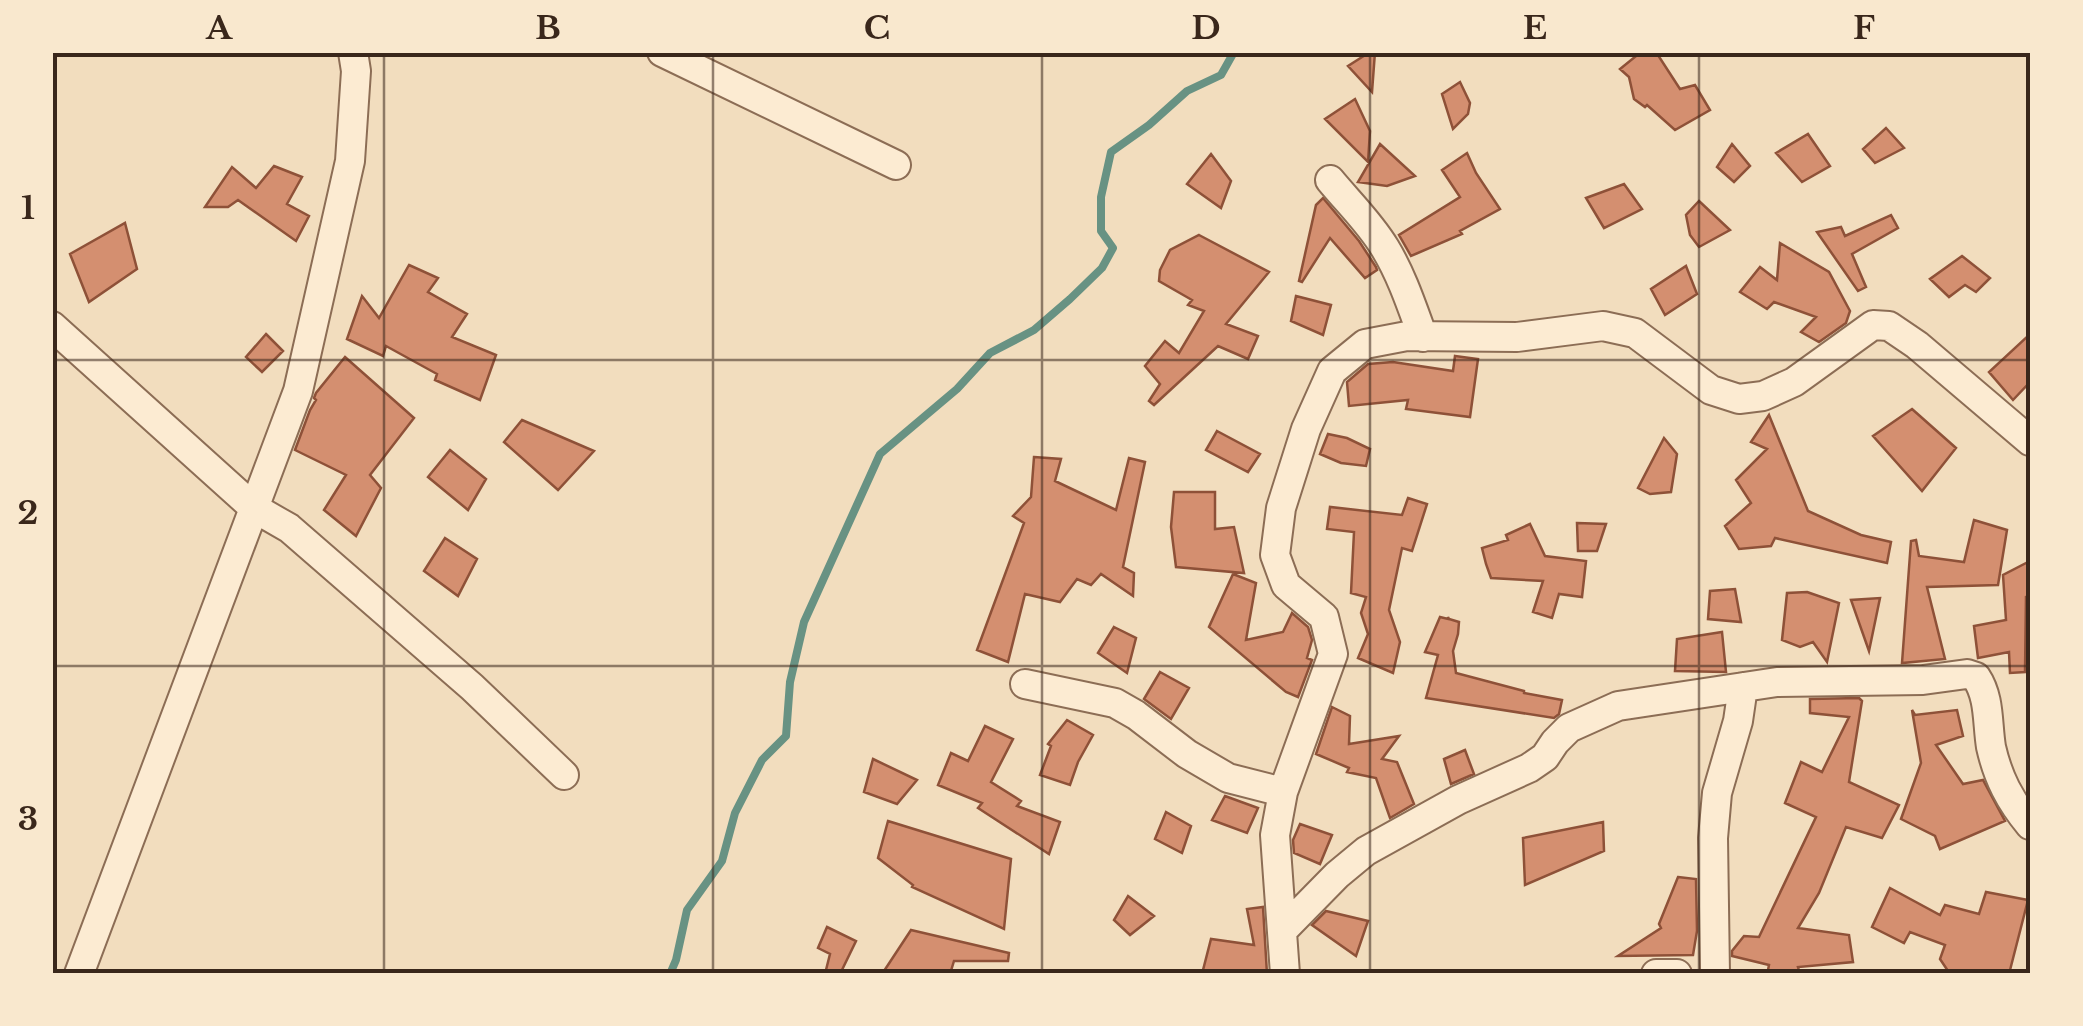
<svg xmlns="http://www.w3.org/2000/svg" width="2083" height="1026" viewBox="0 0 2083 1026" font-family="'Libre Baskerville',serif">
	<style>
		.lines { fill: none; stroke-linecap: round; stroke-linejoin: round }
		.stream { stroke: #689283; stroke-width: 8 }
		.building { fill: #d48f70; stroke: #8e5138; stroke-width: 2.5 }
		.street-casing { stroke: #8c6d55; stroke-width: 32 }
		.street { stroke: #fcebd2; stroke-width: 28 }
		.grid { fill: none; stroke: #3a271b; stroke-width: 2.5; stroke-opacity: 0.55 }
		.neatline { fill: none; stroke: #3a271b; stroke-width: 4 }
		.grid-label { font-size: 32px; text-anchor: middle; font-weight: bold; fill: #3a271b }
	</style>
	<rect width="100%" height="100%" fill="#f2ddbe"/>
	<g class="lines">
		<!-- stream -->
		<path class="stream" d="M670,974L676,960L687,910L722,861L735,813L762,760L786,736L790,682L804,622L880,454L957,389L990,353L1034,330L1070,299L1102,268L1113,248L1101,231V197L1111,152L1149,125L1187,91L1221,75L1234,52"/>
	</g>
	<!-- building -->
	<path class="building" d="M1370,52H1375L1372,92L1348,66Z
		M1641,52H1656L1680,89L1695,85L1710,110L1675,130L1647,105L1645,107L1634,99L1629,77L1620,69Z
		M1460,82L1470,103L1468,114L1453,129L1442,94Z
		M1355,99L1370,131L1368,162L1325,119Z
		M1886,128L1904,148L1875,163L1863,149Z
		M1808,134L1830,166L1802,182L1776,153Z
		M1380,144L1415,176L1387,186L1358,182Z
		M1732,144L1750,166L1734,182L1717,167Z
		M1467,153L1476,173L1500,209L1460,231L1462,234L1411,256L1399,235L1460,197L1442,170Z
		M1211,154L1231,181L1221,208L1187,184Z
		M274,166L302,177L287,204L309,216L296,241L238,200L228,207H205L232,167L256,188Z
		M1624,184L1642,209L1604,228L1586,198Z
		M1323,198L1359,241L1376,267L1377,270L1365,278L1330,238L1302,282L1299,281L1316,205Z
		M1699,201L1730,230L1699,247L1690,235L1686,215Z
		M1891,215L1898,228L1852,254L1866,287L1858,291L1817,232L1841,227L1845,236Z
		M125,223L137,269L89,302L70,254Z
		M1199,235L1269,272L1226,324L1258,336L1248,359L1218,346L1154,405L1149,401L1160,384L1145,366L1165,341L1179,353L1204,311L1188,305L1192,300L1159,281L1160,270L1170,250Z
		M1780,243L1829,272L1850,311L1846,323L1819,342L1801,332L1816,317L1774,302L1767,309L1740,292L1760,267L1777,280Z
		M1962,256L1990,278L1976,292L1965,285L1949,297L1930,279Z
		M409,265L438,278L428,292L467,314L452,337L496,355L480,400L435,380L437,374L386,346L383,356L347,339L362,296L379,318Z
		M1686,266L1697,294L1665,315L1651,289Z
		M1296,296L1331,305L1323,335L1291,321Z
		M266,334L283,351L262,372L246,357Z
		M2030,334V382L2013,400L1989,372Z
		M1455,356L1478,359L1470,417L1406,409L1408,400L1349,406L1347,382L1368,364L1393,362L1453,371Z
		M345,357L414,418L370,475L381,488L356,536L324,510L346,475L295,450L310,410L316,400L314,398L316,393Z
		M1912,409L1956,448L1922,491L1873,436Z
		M1769,415L1808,511L1861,535L1891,542L1887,563L1775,538L1771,546L1739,549L1725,526L1751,503L1736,480L1767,449L1751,442Z
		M522,420L594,451L558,490L504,442Z
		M1217,431L1260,454L1248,472L1206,450Z
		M1328,434L1347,438L1370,449L1366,466L1341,463L1320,454Z
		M1664,438L1677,454L1671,492L1650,494L1638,488Z
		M450,450L486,479L468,510L428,477Z
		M1034,457L1061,459L1055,481L1116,510L1129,458L1145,462L1123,567L1134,573L1133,596L1101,574L1091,585L1077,579L1060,602L1025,594L1008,662L977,650L1024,523L1013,516L1031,497Z
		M1174,492H1215V529L1234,527L1244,573L1176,567L1171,527Z
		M1408,498L1427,504L1412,551L1402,548L1389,610L1400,642L1393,673L1358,658L1368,634L1361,613L1366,597L1351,593L1354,532L1327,529L1330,507L1402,515Z
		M1974,520L2007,530L1998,585L1927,587L1945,659L1902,663L1911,541L1916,540L1919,556L1964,562Z
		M1577,523L1606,524L1597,551H1578Z
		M1530,524L1545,556L1586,561L1582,597L1559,594L1552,618L1533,612L1543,581L1491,578L1486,564L1482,548L1508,540L1506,535Z
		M445,538L477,559L458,596L424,571Z
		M2030,561V596L2026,597L2025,672L2010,673L2009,652L1978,658L1974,626L2006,620L2003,575Z
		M1233,574L1256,583L1246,640L1283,632L1292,613L1308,627L1312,640L1307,658L1312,660L1298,697L1286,692L1209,627Z
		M1735,589L1741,622L1708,619L1710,591Z
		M1807,592L1839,603L1827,662L1813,642L1800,647L1782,640L1787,593Z
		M1880,598L1869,651L1851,600Z
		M1440,617L1448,619V617L1449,619L1459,622L1458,634L1453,651L1456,673L1524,691V693L1562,700L1559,714L1554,718L1426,698L1438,655L1425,652Z
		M1114,627L1136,638L1127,673L1098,653Z
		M1722,632L1726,672L1675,671L1677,639Z
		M1160,672L1189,688L1171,719L1144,699Z
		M1859,698L1862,701L1849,782L1899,805L1882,838L1846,827L1819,893L1798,928L1849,935L1853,962L1798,967L1800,974H1783L1768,970L1769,965L1732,956V951L1744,936L1759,937L1816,817L1785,803L1801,762L1822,772L1849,717L1810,713V699Z
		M1332,707L1350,716L1349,744L1399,736L1382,759L1397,762L1414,804L1390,818L1376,778L1347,772L1349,768L1316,754Z
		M1912,710L1915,715L1957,710L1963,736L1936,745L1963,784L1983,780L2005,821L1940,849L1935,836L1901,819L1921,763Z
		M1067,720L1093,735L1078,762L1070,785L1040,775L1051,746L1048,744Z
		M985,726L1013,739L991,782L1021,801L1017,806L1060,822L1049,854L978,808L982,803L938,785L951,753L968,761Z
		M1465,750L1474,774L1451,784L1444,759Z
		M873,759L917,780L897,804L864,792Z
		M1225,796L1258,808L1247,833L1212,820Z
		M1166,812L1191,826L1182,853L1155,839Z
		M888,821L1011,859L1004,929L912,887L913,885L878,858Z
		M1603,822L1604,851L1525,885L1523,838Z
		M1300,824L1332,835L1320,864L1294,853L1293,840Z
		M1678,877L1696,879L1697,931L1693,955L1618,956L1661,928L1659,924Z
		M1890,888L1940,915L1945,905L1979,914L1986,892L2028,900L2009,974H1950L1940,959L1945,945L1910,932L1904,943L1872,927Z
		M1128,896L1154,916L1130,935L1114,920Z
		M1263,907L1267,974H1202L1211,939L1254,945L1247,909Z
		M1326,911L1368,921L1356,956L1312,925Z
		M827,927L856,941L840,974H825L830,954L818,948Z
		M911,930L1009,953L1008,961H954L950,974H882Z"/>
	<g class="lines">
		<!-- street casing -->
		<g class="street-casing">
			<path id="street" d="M662,52L896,165
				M1330,180C1349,203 1370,223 1385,248C1402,276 1412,307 1423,337
				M52,326L254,508L289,528L472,687L564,775
				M1025,684L1115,703L1136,715L1187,754L1228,778L1283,792
				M1283,930L1337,875L1366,851L1458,800L1529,768L1545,757L1555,742L1569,728L1618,706L1777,682L1923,680L1967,674L1976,677C1990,698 1987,722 1991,747C1998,778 2010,801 2030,825
				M79,974L298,391L350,161L356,71L353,52
				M1285,974L1275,835L1283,792L1333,654L1324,617L1286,585L1275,555L1281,508L1306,429L1332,371L1365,344L1407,336L1517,337L1603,326L1635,333L1711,390L1739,399L1763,396L1794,382L1873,325L1889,326L1917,345L2030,441
				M1656,974H1677
				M1715,974L1713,838L1717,793L1738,721L1743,687"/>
		</g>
		<!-- street -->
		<use href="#street" class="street"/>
	</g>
	<!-- grid -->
	<path class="grid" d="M384,52V974M713,52V974M1042,52V974M1370,52V974M1699,52V974M52,360H2030M52,666H2030"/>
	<!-- border -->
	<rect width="2083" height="1026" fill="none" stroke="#f9e8ce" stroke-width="110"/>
	<rect x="55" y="55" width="1973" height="916" class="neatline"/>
	<g class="grid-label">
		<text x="219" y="39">A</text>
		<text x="548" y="39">B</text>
		<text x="877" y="39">C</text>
		<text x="1206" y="39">D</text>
		<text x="1535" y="39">E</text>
		<text x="1864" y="39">F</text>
		<text x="28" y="219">1</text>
		<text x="28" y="524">2</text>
		<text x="28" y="830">3</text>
	</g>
</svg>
